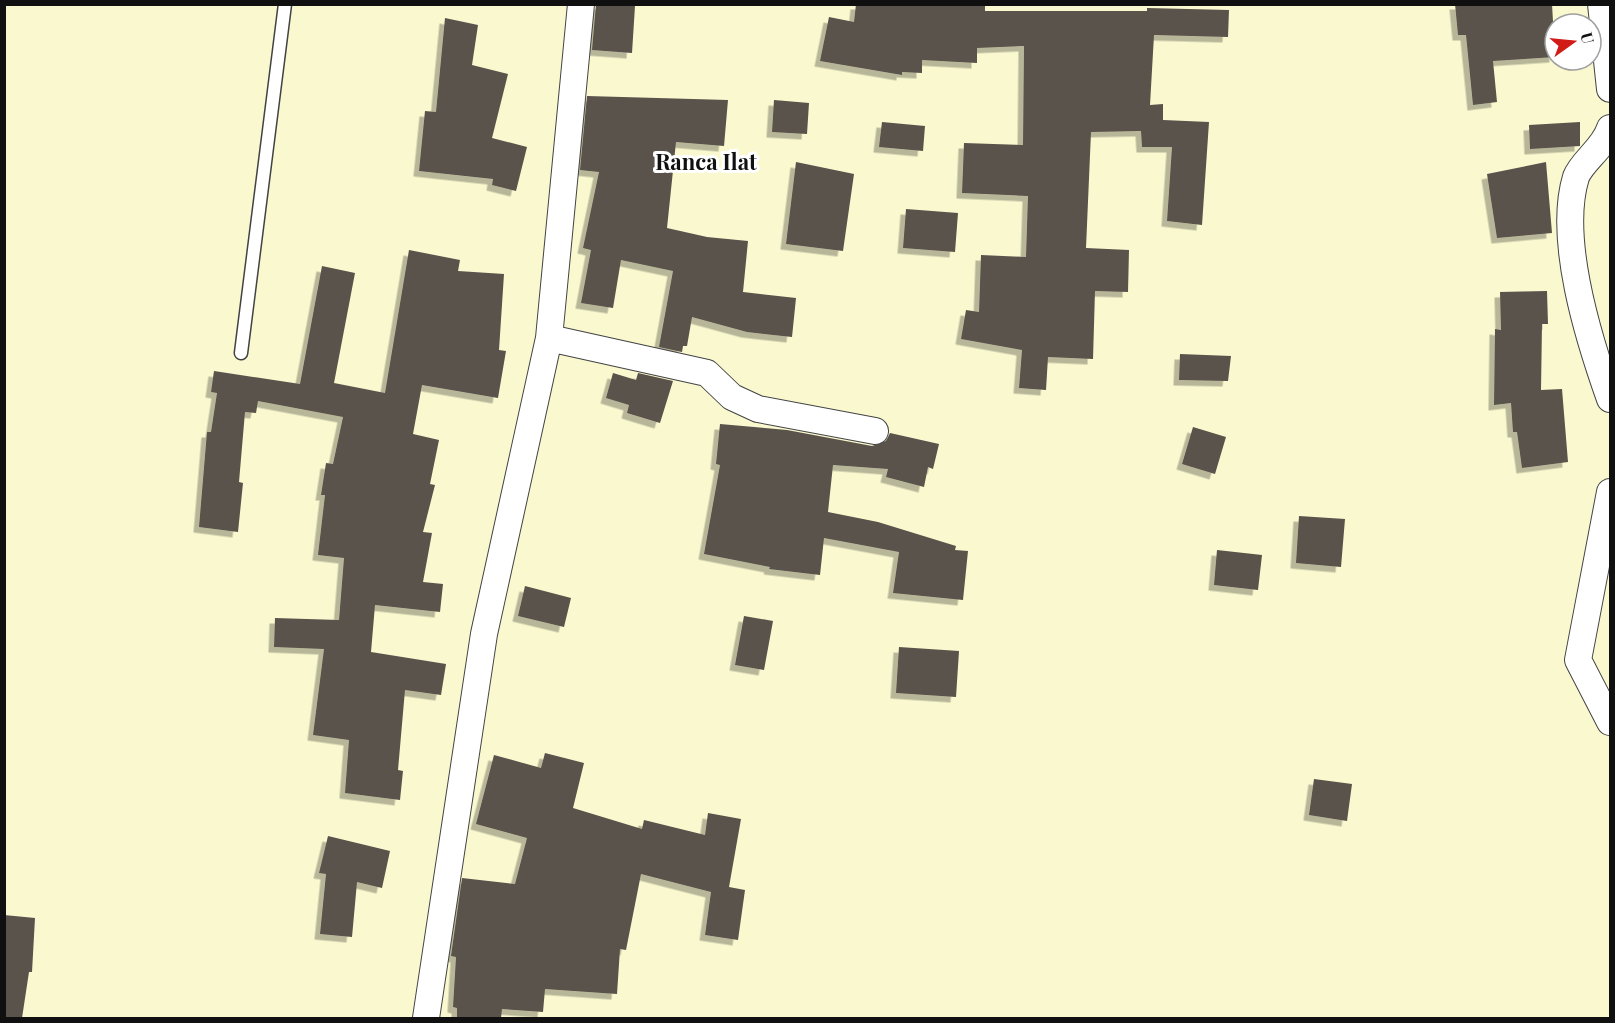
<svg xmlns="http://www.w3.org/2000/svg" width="1615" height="1023" viewBox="0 0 1615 1023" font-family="'Playfair Display',serif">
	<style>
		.farmland { fill: #f9f8cf; fill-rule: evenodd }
		.building { fill: #5a524b; filter: url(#shadow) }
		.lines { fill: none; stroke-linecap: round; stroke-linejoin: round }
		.service-casing { stroke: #434343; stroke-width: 15 }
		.minor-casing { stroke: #434343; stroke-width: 28 }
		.service { stroke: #fff; stroke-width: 12 }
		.minor { stroke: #fff; stroke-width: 26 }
		.labels { text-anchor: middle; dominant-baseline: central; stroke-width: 6; stroke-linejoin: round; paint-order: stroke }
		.quarter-label { font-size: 22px; font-weight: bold; fill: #101010; stroke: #fff }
	</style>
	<defs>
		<filter id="shadow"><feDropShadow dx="-5.5" dy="5.5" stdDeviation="0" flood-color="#0004"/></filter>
	</defs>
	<rect width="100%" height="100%" fill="#fffdf3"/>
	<!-- farmland -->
	<path class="farmland" d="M5,5H1610V1018H5ZM1555,24H1591V60H1555Z"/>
	<!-- building -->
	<path class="building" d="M596,4L635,6L632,53L592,50Z
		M856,4H985V11H1147V8L1229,10L1228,37L1154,35L1150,105L1163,104V120L1209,122L1202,225L1167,221L1172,147H1142L1141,131L1091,132L1086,248L1129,250L1128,292L1095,291L1093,359L1048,357L1046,390L1019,388L1022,350L961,339L966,310L979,312L981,255L1026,257L1028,196L962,193L964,143L1023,145L1024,46L977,48V63L922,60V73L902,72V75L820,61L829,17L854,22Z
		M1455,4H1552L1555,57L1493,61L1497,102L1473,105L1466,35H1458Z
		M445,18L478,25L472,65L508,74L492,138L527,147L516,191L492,185L493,179L419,171L425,111L436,112Z
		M587,96L728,100L724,146L676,142L667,228L707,237L748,241L743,292L796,298L792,337L747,332L692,317L687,346H683L682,352L659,347L673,271L621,260L613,308L581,303L591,250L583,248L599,172L580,170Z
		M774,100L809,103L807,134L772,132Z
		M882,122L925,126L923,151L879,147Z
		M1580,122V146L1530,149L1529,125Z
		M796,162L854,174L843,251L786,244Z
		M1546,162L1552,233L1497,238L1487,174Z
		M906,209L958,213L955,252L903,248Z
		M409,250L460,260L458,271L504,274L499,350L506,351L498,398L422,385L413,434L439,440L430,484L435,485L423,532L432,533L423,582L443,584L440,612L375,605L371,652L446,664L441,695L405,690L398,770L403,771L400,800L345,793L349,740L313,735L324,649L274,647L275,618L339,620L344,558L318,555L325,495H321L326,463L333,464L343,417L258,401L256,413L245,412L239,482L243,483L238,532L199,527L207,432H211L217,393L211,392L214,371L300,384L322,266L355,273L334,383L385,393Z
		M1547,291L1548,324H1542L1541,390L1562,389L1568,462L1522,468L1517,432H1513L1511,403L1494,405L1495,329L1501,330L1500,292Z
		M1180,354L1231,356L1228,381L1179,380Z
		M613,373L636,380L638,373L673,381L660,423L627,413L629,405L606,398Z
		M720,424L787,430L872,446L886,441L890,433L939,444L933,469L928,467L924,487L886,477L888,469L833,465L828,512L878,522L956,546L955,550L968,551L963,600L893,593L899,552L824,538L820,575L769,569L770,567L704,554L720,465L716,464Z
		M1193,427L1226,437L1215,474L1182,464Z
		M1299,516L1345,519L1341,567L1296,563Z
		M1217,550L1262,555L1258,590L1214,585Z
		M525,586L571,598L564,627L518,616Z
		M744,616L773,621L764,670L735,665Z
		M899,647L959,651L956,697L896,693Z
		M545,753L584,763L573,808L642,829L644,820L705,835L708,813L741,819L729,887L745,890L738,940L705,935L711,892L641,874L626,950L620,949L617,994L545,989L543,1012L502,1009L501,1018H457V1008L453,1007L456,957L451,956L462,878L515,884L527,838L476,824L494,755L541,768Z
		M1314,779L1352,784L1347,821L1309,815Z
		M328,836L390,851L382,888L357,882L352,937L320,934L326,874L319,873Z
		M4,915L35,918L32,972H29L22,1018H4Z"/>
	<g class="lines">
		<!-- service casing -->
		<g class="service-casing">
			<path id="service" d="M241,353L285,4"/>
		</g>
		<!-- minor casing -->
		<g class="minor-casing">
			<path id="minor" d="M1601,4L1610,89
				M1610,128C1604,148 1582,161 1576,177C1557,239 1589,340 1610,399
				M549,338L707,373L732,397L758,409L875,431
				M1610,492L1578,660L1610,722
				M426,1018L484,634L549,338L581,4"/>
		</g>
		<!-- service -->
		<use href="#service" class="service"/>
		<!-- minor -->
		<use href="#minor" class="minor"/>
	</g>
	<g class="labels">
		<!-- quarter labels -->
		<g class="quarter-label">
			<text x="706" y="161">Ranca Ilat</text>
		</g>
	</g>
	<!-- border -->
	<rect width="1615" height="1023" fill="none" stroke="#101010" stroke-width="12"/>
	<!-- north arrow -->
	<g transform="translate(1573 42) rotate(75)"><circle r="28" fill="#ffffff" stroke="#9f9f9f" stroke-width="1.5"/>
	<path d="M0-4.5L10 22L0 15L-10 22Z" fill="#d11b17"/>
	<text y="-9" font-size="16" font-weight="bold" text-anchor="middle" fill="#101010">U</text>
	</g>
</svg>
